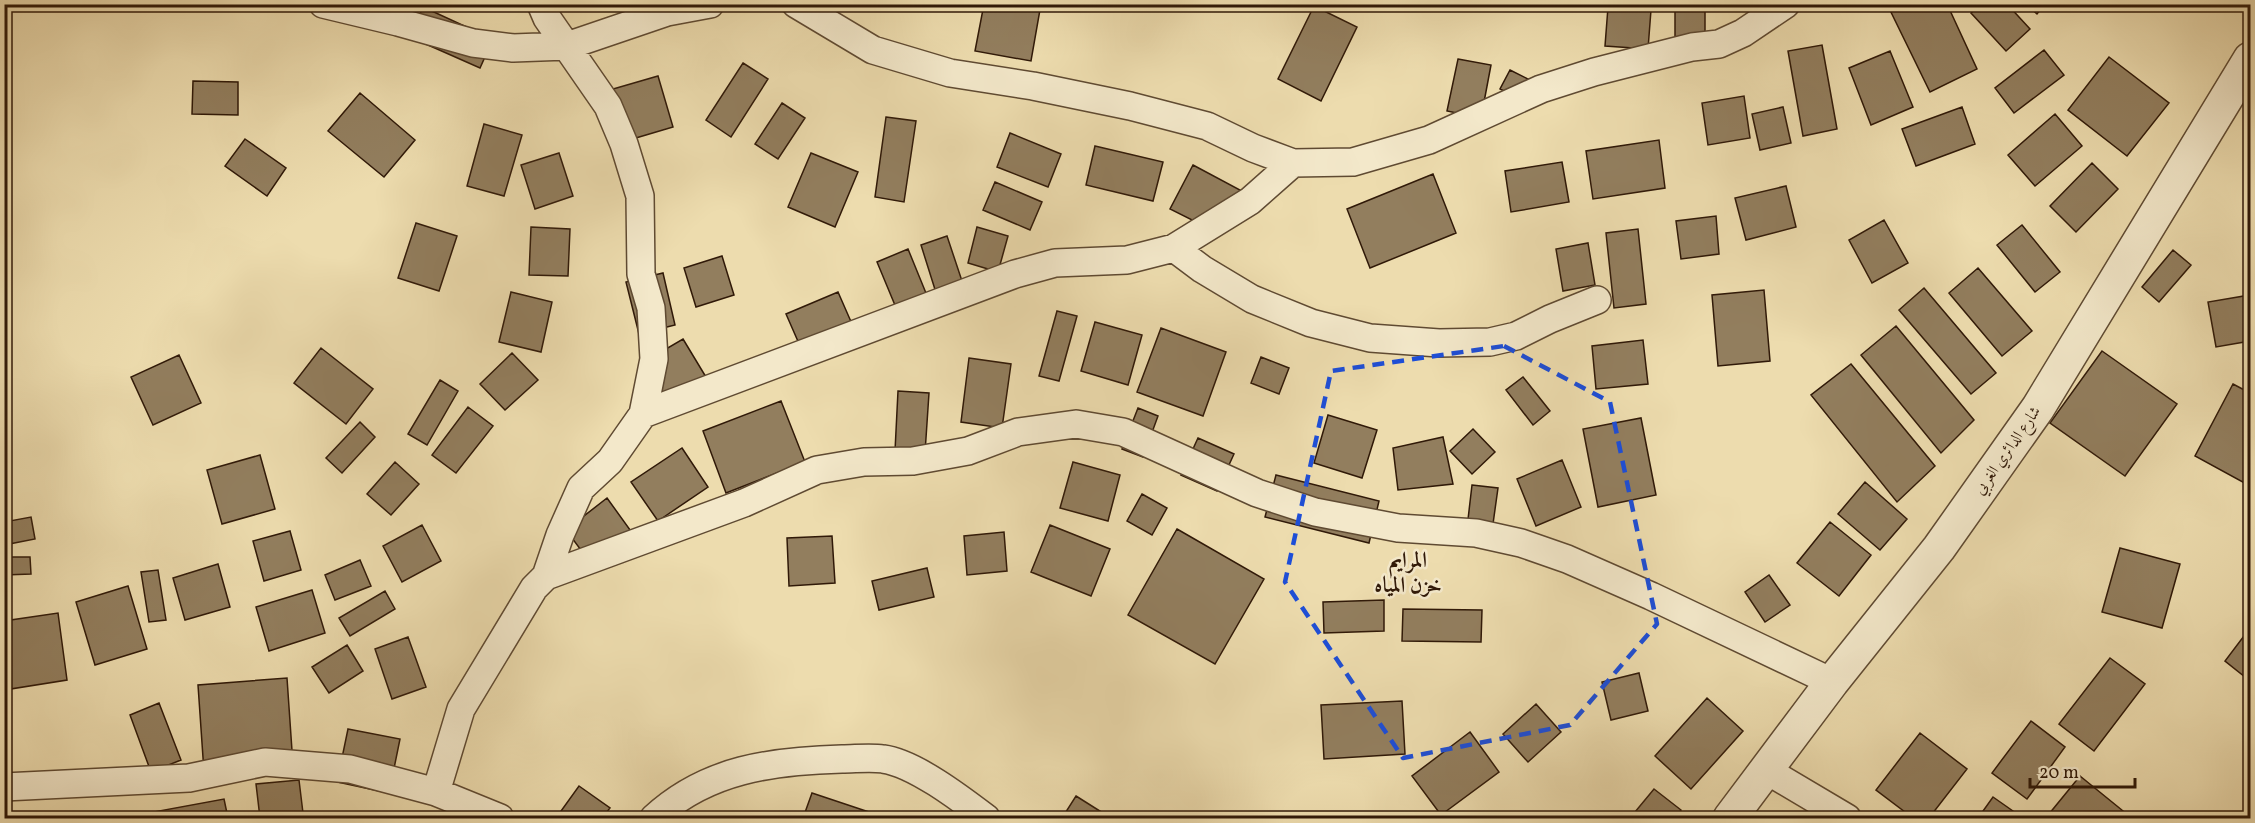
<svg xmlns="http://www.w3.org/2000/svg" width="2255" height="823" viewBox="0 0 2255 823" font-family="Vollkorn,Amiri,serif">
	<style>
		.building { fill: #927e5e; stroke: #301908; stroke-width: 1.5 }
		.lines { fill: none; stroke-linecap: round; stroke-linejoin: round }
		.minor-casing { stroke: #5f4a32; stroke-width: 30 }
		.tertiary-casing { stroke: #5f4a32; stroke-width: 36 }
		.minor { stroke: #f3e8ca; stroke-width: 27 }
		.tertiary { stroke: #f3e8ca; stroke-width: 33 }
		.marked { fill: none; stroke: #1d4ed8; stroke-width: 4.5; stroke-dasharray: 12 8; stroke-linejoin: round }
		.labels { text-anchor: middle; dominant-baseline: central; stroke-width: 5; stroke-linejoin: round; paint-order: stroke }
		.street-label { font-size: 16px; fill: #301908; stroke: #f3e8ca }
		.district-label { font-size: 22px; font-weight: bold; fill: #301908; stroke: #f3e8ca }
	</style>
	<rect width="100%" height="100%" fill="#eddcae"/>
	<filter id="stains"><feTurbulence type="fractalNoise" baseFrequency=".00333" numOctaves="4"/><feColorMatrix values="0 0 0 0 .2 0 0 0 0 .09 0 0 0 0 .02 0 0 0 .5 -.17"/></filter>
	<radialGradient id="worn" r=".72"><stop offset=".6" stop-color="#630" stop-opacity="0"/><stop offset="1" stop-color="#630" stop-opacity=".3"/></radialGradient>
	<!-- building -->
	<path class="building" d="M984,4H1041L1031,61L975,51Z
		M1887,4H1947L1977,69L1930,92Z
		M1981,4H2007L2030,29L2006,51L1971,13Z
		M2026,4H2045L2037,14Z
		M1314,6L1357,27L1321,101L1278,79Z
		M1675,6H1705V52L1675,51Z
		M423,7L493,39L480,68L410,37Z
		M1608,7L1651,10L1648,49L1605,46Z
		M1822,45L1837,129L1803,136L1788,51Z
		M2044,50L2064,75L2014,113L1995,88Z
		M1890,51L1913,107L1871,125L1849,68Z
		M2109,57L2169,103L2127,156L2068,110Z
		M1458,59L1491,65L1481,118L1447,111Z
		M743,63L768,79L731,137L706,120Z
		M1510,70L1530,80L1520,99L1500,89Z
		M658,76L673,127L629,140L613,89Z
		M193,81L238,82V115L192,114Z
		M360,93L415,140L384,177L328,131Z
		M1744,96L1750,138L1708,145L1702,103Z
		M782,103L805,118L778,159L755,144Z
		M1783,107L1791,143L1760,150L1752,114Z
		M1962,107L1975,144L1916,166L1902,129Z
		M2055,114L2082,146L2035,186L2008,155Z
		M886,117L916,121L904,202L875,197Z
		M484,124L522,135L504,196L467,186Z
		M1010,133L1061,154L1048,187L997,167Z
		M245,139L286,168L267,196L225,166Z
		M1659,140L1665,188L1593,199L1586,151Z
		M1095,146L1163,162L1153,201L1086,185Z
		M559,153L573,196L535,209L521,165Z
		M811,153L858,172L835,227L788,207Z
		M1562,162L1569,202L1511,212L1505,171Z
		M2092,163L2118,189L2076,232L2050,206Z
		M1193,165L1240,190L1218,233L1170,209Z
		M1433,174L1456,233L1370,268L1347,209Z
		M995,182L1042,202L1030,230L983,210Z
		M1786,186L1796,227L1746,240L1735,198Z
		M1716,216L1719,254L1681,259L1676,221Z
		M1884,220L1908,263L1872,283L1849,240Z
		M416,223L457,236L439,291L398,278Z
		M2022,225L2060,272L2035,292L1997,245Z
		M531,227L570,229L568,276L529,275Z
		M977,227L1008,236L998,272L968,263Z
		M1638,229L1646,304L1614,308L1606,233Z
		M947,236L965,290L938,299L921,245Z
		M1588,243L1595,285L1563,291L1556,249Z
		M908,249L928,298L897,310L877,262Z
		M2173,250L2191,265L2159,302L2142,287Z
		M722,256L734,295L696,307L684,268Z
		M1978,268L2032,331L2002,356L1949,293Z
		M663,273L675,325L639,334L626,282Z
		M1924,288L1996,373L1971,394L1899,310Z
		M1764,290L1770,361L1718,366L1712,295Z
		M511,292L552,302L541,352L499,342Z
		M838,292L856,333L804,355L786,314Z
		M2250,295V341L2216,347L2208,302Z
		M1057,311L1077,316L1059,381L1039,376Z
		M1095,322L1142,335L1128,385L1081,371Z
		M1896,326L1974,420L1941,453L1861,355Z
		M1161,328L1226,352L1203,416L1137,392Z
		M683,339L709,382L668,406L642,363Z
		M1643,340L1648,384L1596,389L1592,346Z
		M321,348L373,389L346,424L294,383Z
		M2102,351L2177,404L2125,476L2050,423Z
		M512,353L538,380L505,410L480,384Z
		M179,355L201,403L153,425L131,377Z
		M1261,357L1289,368L1279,394L1251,383Z
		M969,358L1011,364L1002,428L961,422Z
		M1851,364L1935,466L1897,502L1811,395Z
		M1523,377L1550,411L1533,425L1506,390Z
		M440,380L458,391L427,445L408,434Z
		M2233,384L2250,393V486L2195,456Z
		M898,391L929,393L925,453L895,451Z
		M781,401L805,462L726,493L703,431Z
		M468,407L493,426L456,473L432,455Z
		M1138,408L1158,416L1143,457L1122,449Z
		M1328,415L1377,430L1362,478L1314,463Z
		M1641,418L1656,495L1598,507L1583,429Z
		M360,422L375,437L342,473L326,458Z
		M1473,429L1495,452L1472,474L1450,451Z
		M1443,437L1453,484L1398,490L1393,448Z
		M1198,438L1234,454L1217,491L1181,475Z
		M682,448L708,487L658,521L631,482Z
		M260,455L275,509L222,524L207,470Z
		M1562,460L1581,507L1536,526L1517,479Z
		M395,462L419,484L391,515L367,494Z
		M1073,462L1120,475L1108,521L1060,508Z
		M1276,475L1379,501L1369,543L1265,517Z
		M1865,482L1907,519L1880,550L1838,514Z
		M1472,485L1498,488L1492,531L1467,528Z
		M1142,494L1167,508L1152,535L1127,521Z
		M607,498L633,534L592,565L566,530Z
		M31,517L35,539L4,545V522Z
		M1830,522L1871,555L1839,596L1797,563Z
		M422,525L441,561L402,582L383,546Z
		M1050,525L1110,549L1091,596L1031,572Z
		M1177,529L1264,579L1215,664L1128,615Z
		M290,531L301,570L264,581L253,541Z
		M1004,532L1007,571L967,575L964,536Z
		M832,536L835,583L789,586L787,538Z
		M2120,548L2180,564L2162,628L2102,612Z
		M4,557H30L31,574L4,575Z
		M360,560L371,586L335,600L325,575Z
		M218,564L230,607L185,620L173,578Z
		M927,568L934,597L879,610L872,581Z
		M158,570L166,620L149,622L141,572Z
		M1769,575L1790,605L1765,622L1745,592Z
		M128,586L147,649L95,665L76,602Z
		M312,590L325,633L269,651L256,607Z
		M385,591L395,609L350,636L339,618Z
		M1384,600V631L1324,633L1323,602Z
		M1403,609L1482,610L1481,642L1402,641Z
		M58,613L67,680L4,690V621Z
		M2250,628V681L2225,661Z
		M408,637L426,687L392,699L375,649Z
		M347,645L363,671L329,693L312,667Z
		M2110,658L2145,684L2094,751L2059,724Z
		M1639,673L1648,711L1611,720L1602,682Z
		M287,678L293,765L204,772L198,685Z
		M1707,698L1743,731L1691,789L1655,756Z
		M1402,701L1405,754L1324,759L1321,705Z
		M159,703L181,760L151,772L130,715Z
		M1536,704L1561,732L1528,762L1503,734Z
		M2031,721L2065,747L2027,799L1992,773Z
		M348,729L400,739L389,793L337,782Z
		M1470,732L1499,772L1441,815L1412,776Z
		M1920,733L1967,769L1929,818H1913L1876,790Z
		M2080,776L2128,815L2125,818H2054L2049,814Z
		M299,780L303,813L260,818L256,784Z
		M579,786L610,808L602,818H556Z
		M1654,789L1681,810L1674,818H1630Z
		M812,793L869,812L867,818H803Z
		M1076,796L1111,818H1062Z
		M1993,797L2020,816L2019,818H1978Z
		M224,799L228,818H149L148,813Z"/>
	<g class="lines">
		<!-- minor casing -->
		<g class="minor-casing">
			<path id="minor" d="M323,4L398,22L473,43L513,48L567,46L667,12L710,4
				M541,4L547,18L608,106L624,144L640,196L641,274L651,308L654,359L643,414L610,461L581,488L560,535L546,576
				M796,4L873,50L950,73L1033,86L1130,106L1207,126L1253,148L1293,163L1353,162L1429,140L1541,89L1594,72L1692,47L1719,44L1743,33L1786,4
				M1174,248L1202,269L1252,299L1311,323L1370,338L1439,343L1490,342L1516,336L1550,319L1597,300
				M643,414L1015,274L1055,263L1127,260L1174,248L1250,201L1293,163
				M1766,770L1847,818
				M4,787L189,778L265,762L350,769L436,792L500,818
				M436,792L461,709L534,588L546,576L744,503L817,470L864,462L913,461L968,451L1018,432L1076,424L1123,432L1257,493L1315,512L1398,528L1476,533L1521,543L1567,559L1651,596L1832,682
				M654,818C707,769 772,761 842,759C855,759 870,757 883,759C914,763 961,799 986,818"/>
		</g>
		<!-- tertiary casing -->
		<g class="tertiary-casing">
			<path id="tertiary" d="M1730,818L1832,682L1939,548L2038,408L2250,59"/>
		</g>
		<!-- minor -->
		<use href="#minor" class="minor"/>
		<!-- tertiary -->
		<use href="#tertiary" class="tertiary"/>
	</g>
	<!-- marked area -->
	<path class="marked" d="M1504,346L1610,402L1657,624L1570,725L1403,758L1285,582L1331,371Z"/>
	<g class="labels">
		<!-- street labels -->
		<g class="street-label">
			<text transform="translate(2008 451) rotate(-55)">شارع الدائري الغربي</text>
		</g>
		<!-- district labels -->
		<g class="district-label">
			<text x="1408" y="561">المرايم<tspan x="1408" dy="25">خزن المياه</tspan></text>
		</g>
	</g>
	<!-- margin -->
	<rect width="2255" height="823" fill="none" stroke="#eddcae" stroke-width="24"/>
	<rect x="6" y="6" width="2243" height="811" fill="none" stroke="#301908" stroke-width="3"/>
	<rect x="12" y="12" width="2231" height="799" fill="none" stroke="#301908" stroke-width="1.5"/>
	<!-- scale -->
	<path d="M2030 778v9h105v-9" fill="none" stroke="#301908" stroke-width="3"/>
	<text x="2039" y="778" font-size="18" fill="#301908" stroke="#f3e8ca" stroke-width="4.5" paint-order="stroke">20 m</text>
	<rect width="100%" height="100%" filter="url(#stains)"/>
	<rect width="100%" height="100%" fill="url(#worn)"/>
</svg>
